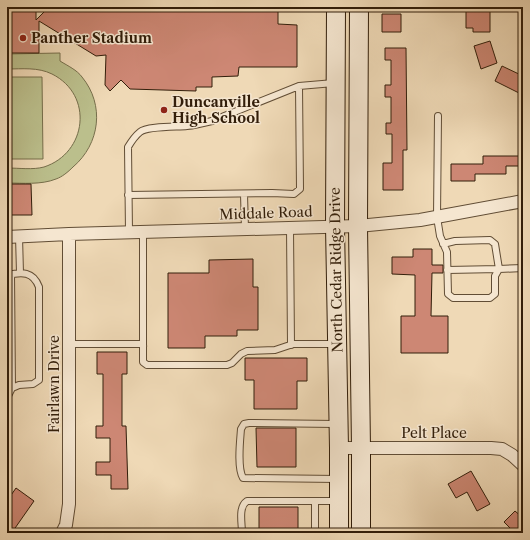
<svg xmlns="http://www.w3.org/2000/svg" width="530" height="540" viewBox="0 0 530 540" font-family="'Libre Caslon Text',serif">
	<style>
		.park { fill: #bbbf8c; stroke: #766e4b }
		.building { fill: #cd8774; stroke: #321e0a }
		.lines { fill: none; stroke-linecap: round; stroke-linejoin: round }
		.service-casing { stroke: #614d35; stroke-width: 8 }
		.minor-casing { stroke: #614d35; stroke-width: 14 }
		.secondary-casing { stroke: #321e0a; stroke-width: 20 }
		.service { stroke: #f5e6d0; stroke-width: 6 }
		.minor { stroke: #f5e6d0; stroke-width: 12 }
		.secondary { stroke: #f5e6d0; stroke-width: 18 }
		.poi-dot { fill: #8f2418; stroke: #f5e6d0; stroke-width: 1.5 }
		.labels { text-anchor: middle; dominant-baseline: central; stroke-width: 3; stroke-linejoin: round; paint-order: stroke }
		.poi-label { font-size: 14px; font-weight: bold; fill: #321e0a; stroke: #f5e6d0; text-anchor: start }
		.street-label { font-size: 14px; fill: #321e0a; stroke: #f5e6d0 }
	</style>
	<rect width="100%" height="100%" fill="#efd9b6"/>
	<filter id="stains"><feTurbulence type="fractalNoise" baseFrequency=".005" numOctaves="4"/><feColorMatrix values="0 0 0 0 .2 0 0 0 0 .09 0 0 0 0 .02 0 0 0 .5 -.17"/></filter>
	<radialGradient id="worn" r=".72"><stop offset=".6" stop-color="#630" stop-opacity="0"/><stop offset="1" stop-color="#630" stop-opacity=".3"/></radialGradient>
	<!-- park -->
	<path class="park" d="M60,53V61C68,66 77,70 82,77C105,105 100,144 73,167C68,172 62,177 56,179C41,185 23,183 7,183V168C19,168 33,170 44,167C87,153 94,95 52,74C38,67 22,69 7,69V54Z
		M7,77H42L43,159H7Z"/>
	<!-- building -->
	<path class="building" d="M7,7H36V20L49,7H278V24L297,25V67H239L238,76L212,77V87H196V91L130,89L121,80L110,91L105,85L106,55L96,56L39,21V53H7Z
		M466,8H490V32H473V28H466Z
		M382,14H401V32H382Z
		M490,41L497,63L481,69L474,46Z
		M385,48H406L407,150H403V190H383V163H392V134H386V123H391V97H385V85H391V60H385Z
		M502,66L523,76V84L519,93L495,81Z
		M483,156H523V166H506V174H475V181H451V164H483Z
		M7,184H31L32,215H7Z
		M413,249H432V265H443V273H432L431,316H448V353H401V316H415V275L392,274V257H413Z
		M253,259V287H258V330H237V336H205V348H168V273H209V260Z
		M97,352H127V374H122V426H126L128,489H111V475H96V462H110V438H96V426H103V374H97Z
		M245,358H307V381H297V409H254V380H245Z
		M256,428H296V467H257Z
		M471,471L490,504L477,511L467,492L456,498L448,484Z
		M16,488L34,501L13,531L7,527V501Z
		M259,507H298V533H259Z
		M515,511L523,518V533H515L504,522Z"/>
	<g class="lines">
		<!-- service casing -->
		<g class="service-casing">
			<path id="service" d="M438,116L437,217L440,236L447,252L448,294L453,298H490L495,294V276L499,269L523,268
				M244,194L245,229
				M128,195L272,193L294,194L300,189L299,86
				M290,228L291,345
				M129,232L128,147C131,142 135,136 140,132C147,126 177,127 187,126C196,125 204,123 212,121L299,86L334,83
				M143,232V362L147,365H227L232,363L241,354L247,351L275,350L293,344H335
				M19,236L20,273
				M443,244L455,241L490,240L495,244L499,269L447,270
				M11,274L12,388
				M7,275C22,272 33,271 39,287V380L33,384L19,385L12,388L7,398
				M69,344H141L143,346
				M336,424L249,423L244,424L241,429C240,442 237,468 243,478L338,479
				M315,501V533
				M242,533C242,523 238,507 247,501H338"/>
		</g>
		<!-- minor casing -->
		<g class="minor-casing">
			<path id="minor" d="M7,237L69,234L358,226L420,220L523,201
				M339,448H491L502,449L512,455L523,465
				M62,533L66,525L69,504V234"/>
		</g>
		<!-- secondary casing -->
		<g class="secondary-casing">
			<path id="secondary" d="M336,7L335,226L339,448V533
				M359,7L358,226L361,448V533"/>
		</g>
		<!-- service -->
		<use href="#service" class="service"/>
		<!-- minor -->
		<use href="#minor" class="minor"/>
		<!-- secondary -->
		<use href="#secondary" class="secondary"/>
	</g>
	<!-- markers -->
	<g class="poi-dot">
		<circle cx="23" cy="38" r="4"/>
		<circle cx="164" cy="110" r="4"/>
	</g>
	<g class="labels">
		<!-- poi labels -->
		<g class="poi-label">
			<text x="31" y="38">Panther Stadium</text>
			<text x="172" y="102">Duncanville<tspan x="172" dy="16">High School</tspan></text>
		</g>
		<!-- street labels -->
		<g class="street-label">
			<text transform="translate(266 213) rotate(-2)">Middale Road</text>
			<text transform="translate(336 270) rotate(-91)">North Cedar Ridge Drive</text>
			<text transform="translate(54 384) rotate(-90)">Fairlawn Drive</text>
			<text x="434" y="433">Pelt Place</text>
		</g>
	</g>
	<!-- margin -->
	<rect width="530" height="540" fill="none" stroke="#efd9b6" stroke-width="24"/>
	<rect x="8" y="8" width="514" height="524" fill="none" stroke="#321e0a" stroke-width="2"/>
	<rect x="12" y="12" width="506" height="516" fill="none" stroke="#321e0a"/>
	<rect width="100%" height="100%" filter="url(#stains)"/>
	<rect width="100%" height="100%" fill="url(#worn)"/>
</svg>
